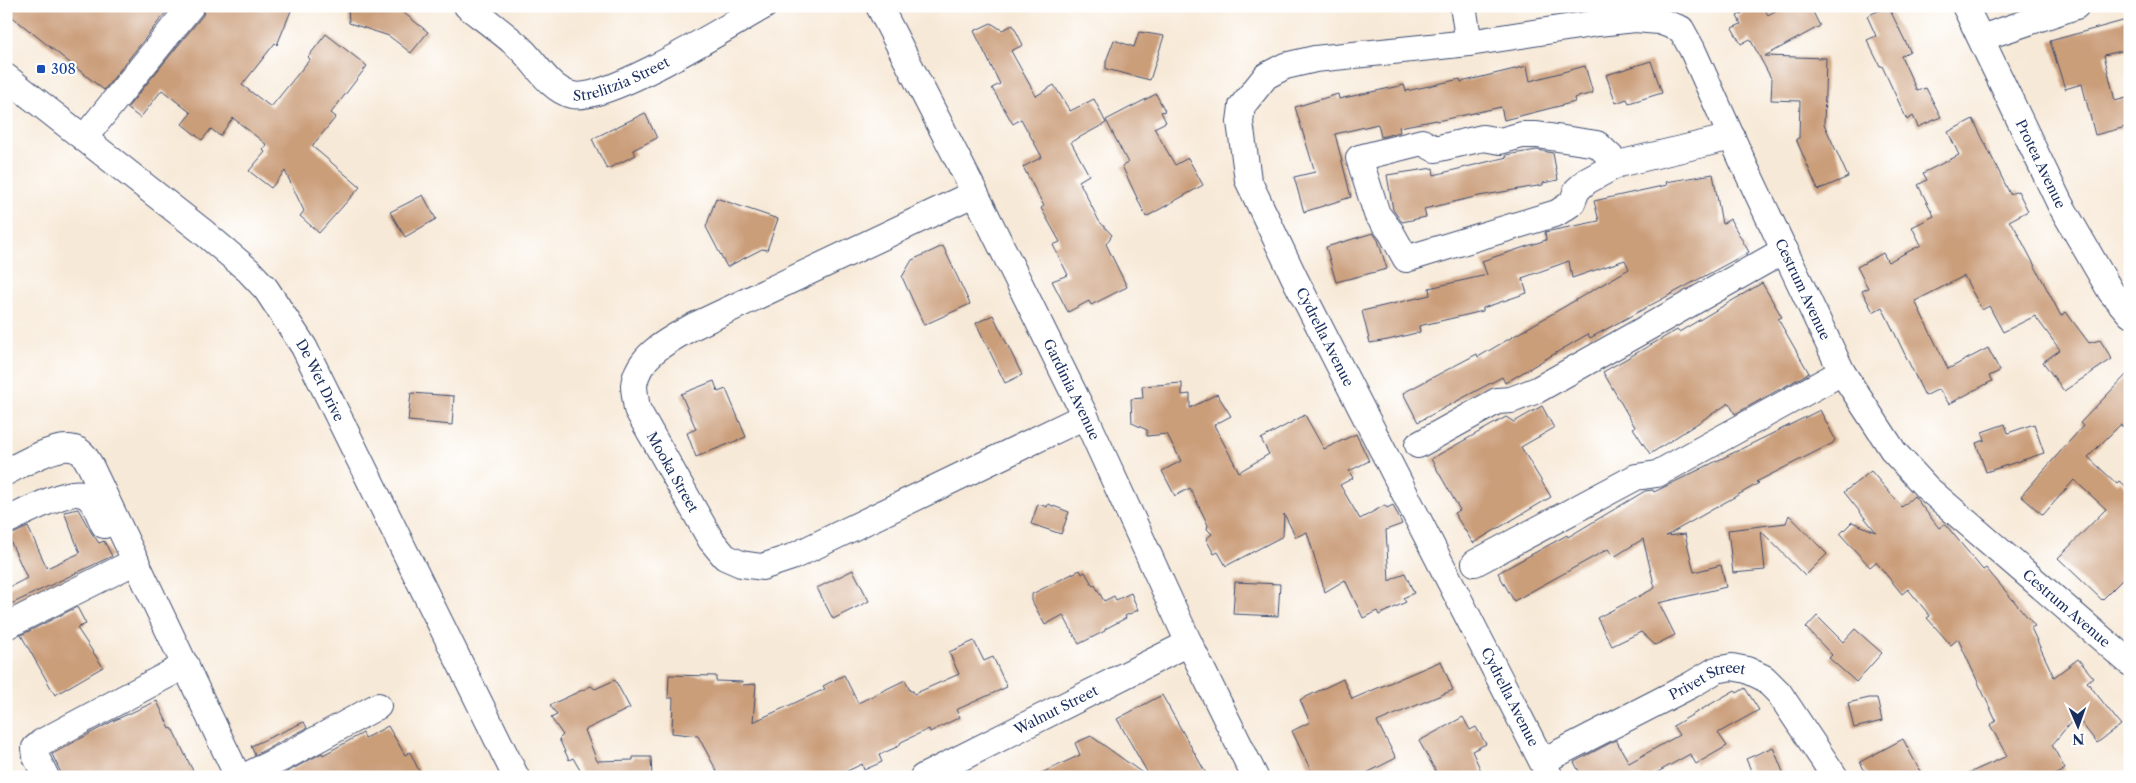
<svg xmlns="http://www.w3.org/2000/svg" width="2136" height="783" viewBox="0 0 2136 783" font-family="'Libre Caslon Text',serif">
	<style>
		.building { fill: #cb9e7a }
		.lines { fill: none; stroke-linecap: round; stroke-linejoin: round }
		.minor-casing { stroke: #3c4b70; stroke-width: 28 }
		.minor { stroke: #fff; stroke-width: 26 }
		.transit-dot { fill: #1a4fb4; stroke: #fff; stroke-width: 2 }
		.labels { text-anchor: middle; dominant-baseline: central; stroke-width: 4.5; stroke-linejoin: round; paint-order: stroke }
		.transit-label { font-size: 14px; fill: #164399; stroke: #fff; text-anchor: start }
		.street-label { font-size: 14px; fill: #1b2f5e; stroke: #fff }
	</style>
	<rect width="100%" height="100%" fill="#fff"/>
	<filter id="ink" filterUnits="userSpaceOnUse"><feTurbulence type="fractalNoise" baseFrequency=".02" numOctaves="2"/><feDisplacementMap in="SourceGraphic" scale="10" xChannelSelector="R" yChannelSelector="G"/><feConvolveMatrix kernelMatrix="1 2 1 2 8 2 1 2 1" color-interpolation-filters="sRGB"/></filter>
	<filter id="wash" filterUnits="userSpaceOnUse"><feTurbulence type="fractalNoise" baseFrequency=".0096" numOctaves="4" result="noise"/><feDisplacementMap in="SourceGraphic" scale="20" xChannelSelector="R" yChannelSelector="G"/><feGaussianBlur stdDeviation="1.12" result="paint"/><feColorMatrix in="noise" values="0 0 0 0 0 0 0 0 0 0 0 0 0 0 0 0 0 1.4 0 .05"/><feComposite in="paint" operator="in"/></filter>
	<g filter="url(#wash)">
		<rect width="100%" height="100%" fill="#f7e9d7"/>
		<g id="blocks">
			<!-- building -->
			<path class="building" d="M6,6H171L104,90L6,12Z
				M206,6H293L277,45L275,43L242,85L271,107L310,59L308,57L326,34L367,66L331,113L336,117L312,146L360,187L319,233L300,216L304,211L285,171L271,188L249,171L265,152L263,150L267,145L233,118L220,136L211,129L202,140L182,124L191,113L162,90L140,118L127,108L203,15Z
				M348,6H395L428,32L411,53L389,36L349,23Z
				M1755,6H1763L1768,15L1784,6H1810L1820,26L1765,56L1826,58L1824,124L1848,177L1818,190L1796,139L1799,138L1800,101L1771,100L1772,80L1750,39L1741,44L1732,28L1741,24L1737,16Z
				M1888,6L1910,51L1901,56L1917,91L1926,88L1941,117L1918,127L1913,116L1907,120L1882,66H1880L1867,40L1876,36L1867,16Z
				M2130,19V49L2104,55L2115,101L2130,97V126L2095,135L2082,84L2065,89L2050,41Z
				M991,23L1002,30L1013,25L1023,45L1011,51L1036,96L1054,85L1070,111L1094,99L1106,123L1071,142L1089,175L1079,181L1099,221L1112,235L1106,244L1127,287L1091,305L1089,301L1068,312L1052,281L1068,275L1053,245L1060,242L1041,208L1044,206L1023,167L1042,157L1021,119L1013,124L992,88L1000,84L974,31Z
				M1139,32L1164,36L1150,80L1106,69V61L1114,40L1134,47Z
				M1651,61L1662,93L1629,103L1627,99L1616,103L1606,75Z
				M1527,66L1530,81L1585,66L1593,93L1574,98L1575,102L1504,120L1501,107L1437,121V120L1399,127L1400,132L1381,137L1378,124L1335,134L1351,197L1304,212L1294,177L1315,172L1295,107L1338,94L1339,99L1404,85L1406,91L1460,79L1461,82Z
				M1156,94L1165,111L1161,112L1166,122L1154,128L1175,165L1188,158L1203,185L1146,217L1122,166L1128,163L1106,120Z
				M645,113L657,138L633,150L636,155L607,169L592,139Z
				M1973,119L2010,194L2018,191L2028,211L2009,221L2015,228L2061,316L2066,312L2089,343L2100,340L2112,359L2064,391L2043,362L2060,350L2035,316L2003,332L1989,306L1982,310L1964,276L1915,301L1948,369L1988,348L2000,371L1989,376L1992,381L1949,404L1939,389L1925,396L1882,307L1873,312L1862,291L1868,288L1857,267L1883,253L1888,262L1921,245L1912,227L1934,216L1918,185L1927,180L1923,173L1959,155L1948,132Z
				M1537,150L1553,153L1558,180L1543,183V185L1479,196L1424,209L1426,217L1402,222L1393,210L1387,175L1433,168L1434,175L1507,157L1506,155Z
				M1713,174L1722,224L1730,219L1749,252L1590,338L1588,334L1505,383L1502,377L1418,422L1403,393L1477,354L1478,357L1629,269L1625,260L1572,278L1569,261L1522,278L1527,293L1483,308V311L1419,326L1420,332L1388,340L1370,343L1362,311L1430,295L1429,288L1487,275L1482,261L1546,240L1545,232L1599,221L1594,201L1667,185L1666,182Z
				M423,195L436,219L405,237L390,212Z
				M716,198L778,219L767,250L762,249L727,267L706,227Z
				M1373,233L1378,240L1387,269L1336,282L1326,247Z
				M943,246L970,304L924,325L902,277L912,260Z
				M1762,283L1782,317L1778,319L1809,373L1735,414L1729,403L1650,454L1633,428L1635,427L1603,372L1677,330L1679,332Z
				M993,315L1022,375L1005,383L976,323Z
				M2130,371V430L2120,425L2088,457L2117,484L2120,481L2130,490V572L2102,600L2058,558L2106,509L2074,480L2043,515L2021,496L2083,426L2080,423Z
				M714,381L718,392L726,389L746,437L696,457L687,433L696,429L681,394Z
				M1182,383V395L1190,394V408L1217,394L1231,416L1214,425L1239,472L1269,454L1261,439L1305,415L1324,449L1356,434L1369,461L1349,471L1353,478L1340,485L1360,519L1385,505L1387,508L1393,505L1402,524L1386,530L1389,581L1405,573L1414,593L1403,598L1406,602L1379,615L1377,611L1363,618L1345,580L1325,592L1307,532L1296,537L1284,514L1283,536L1226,566L1218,552L1214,554L1206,539L1212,534L1207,529L1208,525L1190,488L1175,496L1162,471L1181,461L1167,434L1147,436V430L1132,423L1131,399L1143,398L1142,386Z
				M411,393L454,396L452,425L408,421Z
				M1542,406L1554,428L1521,447L1551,497L1473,543L1454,513L1460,510L1431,459L1506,417L1514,422Z
				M1820,410L1835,439L1833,443L1756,482L1759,483L1666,536L1685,534L1694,572L1721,565L1726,587L1659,603L1675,635L1655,645L1641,632L1612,646L1597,618L1655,588L1643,539L1614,557L1608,549L1514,601L1498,573L1567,535L1568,537L1645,491L1653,490L1654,492Z
				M2005,424L2008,433L2034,424L2044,453L1986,472L1976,443L1985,440L1982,432Z
				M1871,471L1902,507L1914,496L1939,528L1945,524L1983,570L1986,568L2035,626L2031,628L2054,677L2078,659L2093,677L2087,682L2121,725L2097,743L2076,716L2052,745L2065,769L2052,777H1960L2007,756L1990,725L1996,721L1958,639L1951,645L1927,618L1930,616L1908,589L1902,594L1876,562L1870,567L1840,534L1852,522L1876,532L1844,492Z
				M1038,504L1047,507L1048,504L1069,512L1061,534L1031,524Z
				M78,509L91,532L99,543L104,541L112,556L11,604L6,589L27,578L8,536L28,527L47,568L80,553L64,512Z
				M1789,515L1827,554L1805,576L1761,531L1765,570L1733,573L1728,530L1786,523Z
				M853,570L869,601L833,619L817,588Z
				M1080,570L1082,574L1085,572L1093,586L1095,585L1104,601L1114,596L1116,600L1131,593L1138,610L1125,616L1126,618L1105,629V631L1079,644L1063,615L1045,625L1032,601V594Z
				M1235,582L1280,584L1278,616L1233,614Z
				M77,607L86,624L77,628L103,667L55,695L21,635Z
				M1817,616L1843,642L1855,629L1882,653L1856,682L1829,658L1832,655L1806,628Z
				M974,641L984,661L993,657L1007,687L956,710L960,717L930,732L929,729L901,742L899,746L879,755L882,762L864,770L862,764L835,777H720L698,736L672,733L673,698H668L669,675L716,676V681L742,682L743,685L756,684L753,722L825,689L823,686L844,675L858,703L905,680L910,691H913L914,694L959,674L949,652Z
				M1441,661L1453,690L1377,722L1396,758L1359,777H1314L1292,731L1310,722L1300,700L1343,679L1352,699Z
				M615,680L630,708L585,730L597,761L633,760V757H651L652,777H584L573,758L569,760L559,739L563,735L551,718L557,715L550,705L591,686L595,689Z
				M1745,688L1759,710L1718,733L1727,746L1696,764L1690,754L1649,777H1582L1574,762L1616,740L1629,763L1679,735L1673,726L1735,690L1737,693Z
				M1162,695L1208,777H1150L1117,719Z
				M1869,698H1877L1882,721L1854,728L1848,703Z
				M157,701L170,729L172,728L196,777H63L52,754L115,720Z
				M1463,717L1470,730L1476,727L1486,744L1472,751L1484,777H1439L1419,741Z
				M304,722L307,728L255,755L251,746Z
				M388,726L405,755L410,752L422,777H278L322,753L323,755L363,733L365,738Z
				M1091,736L1148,777H1033L1080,755L1075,743Z
				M1903,739L1923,777H1868L1860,762Z
				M1773,747L1785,777H1754L1746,759Z"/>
		</g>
	</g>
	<g filter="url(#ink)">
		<use href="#blocks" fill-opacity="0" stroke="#3c4b70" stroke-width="1"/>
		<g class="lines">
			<!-- minor casing -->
			<g class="minor-casing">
				<g id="minor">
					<path id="s1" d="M467,6C485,20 505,34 521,49C536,63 550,90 572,95C607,103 728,26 764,6"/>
					<path id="s2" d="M879,6L975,193L1085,416L1189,643L1255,777"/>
					<path d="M1463,6L1469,43"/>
					<path id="s3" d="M1965,6L2060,204L2111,292L2130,314"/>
					<path d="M1981,38L2076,6"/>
					<path id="s4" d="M6,77L202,231L248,270L266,289L304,347L516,777"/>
					<path d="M84,138L191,6"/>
					<path d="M1618,164L1597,144L1537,135H1522L1500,141L1483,138L1435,149L1422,142L1359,158L1377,214L1391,232L1406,259L1557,213L1572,203L1577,190L1587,181L1618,164L1732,137"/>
					<path id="s5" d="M975,193L692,327C669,340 638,355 634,385C634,392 636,401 637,409L711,540L725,557L741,564L762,567L792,557L1085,416"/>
					<path d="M1418,445L1497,401L1511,400L1537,390L1785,250"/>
					<path d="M6,472C22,464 60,441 77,450C83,452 87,460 90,465L238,777"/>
					<path d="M6,521C21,514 68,489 82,494C94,497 99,515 104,525"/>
					<path d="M1475,563L1636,477L1657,474L1842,372"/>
					<path d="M6,626L136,561"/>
					<path id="s6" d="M1543,761L1691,685L1716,670L1732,667L1747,670L1764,678L1779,693L1835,777"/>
					<path d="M46,777L36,757L35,748L42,742L186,665"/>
					<path d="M244,777L290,754L378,706"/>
					<path id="s7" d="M923,777L1189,643"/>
					<path id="s8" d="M1550,777L1296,281L1248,180L1240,122L1242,106L1266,76L1285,66L1315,59L1469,43L1598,23L1635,19L1659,21L1681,29L1692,49L1745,167L1842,372L1894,452L1927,488L2130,663"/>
				</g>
			</g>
			<!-- minor -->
			<use href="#minor" class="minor"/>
		</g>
	</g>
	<!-- markers -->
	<rect class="transit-dot" x="36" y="64" width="10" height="10" rx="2.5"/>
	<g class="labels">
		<!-- transit labels -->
		<g class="transit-label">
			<text x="51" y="69">308</text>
		</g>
		<!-- street labels -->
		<g class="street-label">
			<text stroke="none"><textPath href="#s1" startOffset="191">Strelitzia Street</textPath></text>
			<text stroke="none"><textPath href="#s3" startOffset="175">Protea Avenue</textPath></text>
			<text stroke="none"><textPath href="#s8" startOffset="1492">Cestrum Avenue</textPath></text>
			<text transform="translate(1325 337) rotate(63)">Cydrella Avenue</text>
			<text stroke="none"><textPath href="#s4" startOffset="442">De Wet Drive</textPath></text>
			<text stroke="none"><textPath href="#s2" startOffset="429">Gardinia Avenue</textPath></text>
			<text stroke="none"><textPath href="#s5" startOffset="495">Mooka Street</textPath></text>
			<text stroke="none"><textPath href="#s8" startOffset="1912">Cestrum Avenue</textPath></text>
			<text stroke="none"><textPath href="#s6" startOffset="184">Privet Street</textPath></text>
			<text transform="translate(1510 697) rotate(63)">Cydrella Avenue</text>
			<text stroke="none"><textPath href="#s7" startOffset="149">Walnut Street</textPath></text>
		</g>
	</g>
	<!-- margin -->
	<rect width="2136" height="783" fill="none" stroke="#fff" stroke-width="25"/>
	<!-- north arrow -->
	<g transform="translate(2078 726) rotate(178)" stroke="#ffffff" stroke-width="4" paint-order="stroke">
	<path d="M0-4L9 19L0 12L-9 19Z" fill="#1b2f5e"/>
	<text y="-8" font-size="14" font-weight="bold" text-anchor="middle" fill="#1b2f5e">N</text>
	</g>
</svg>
